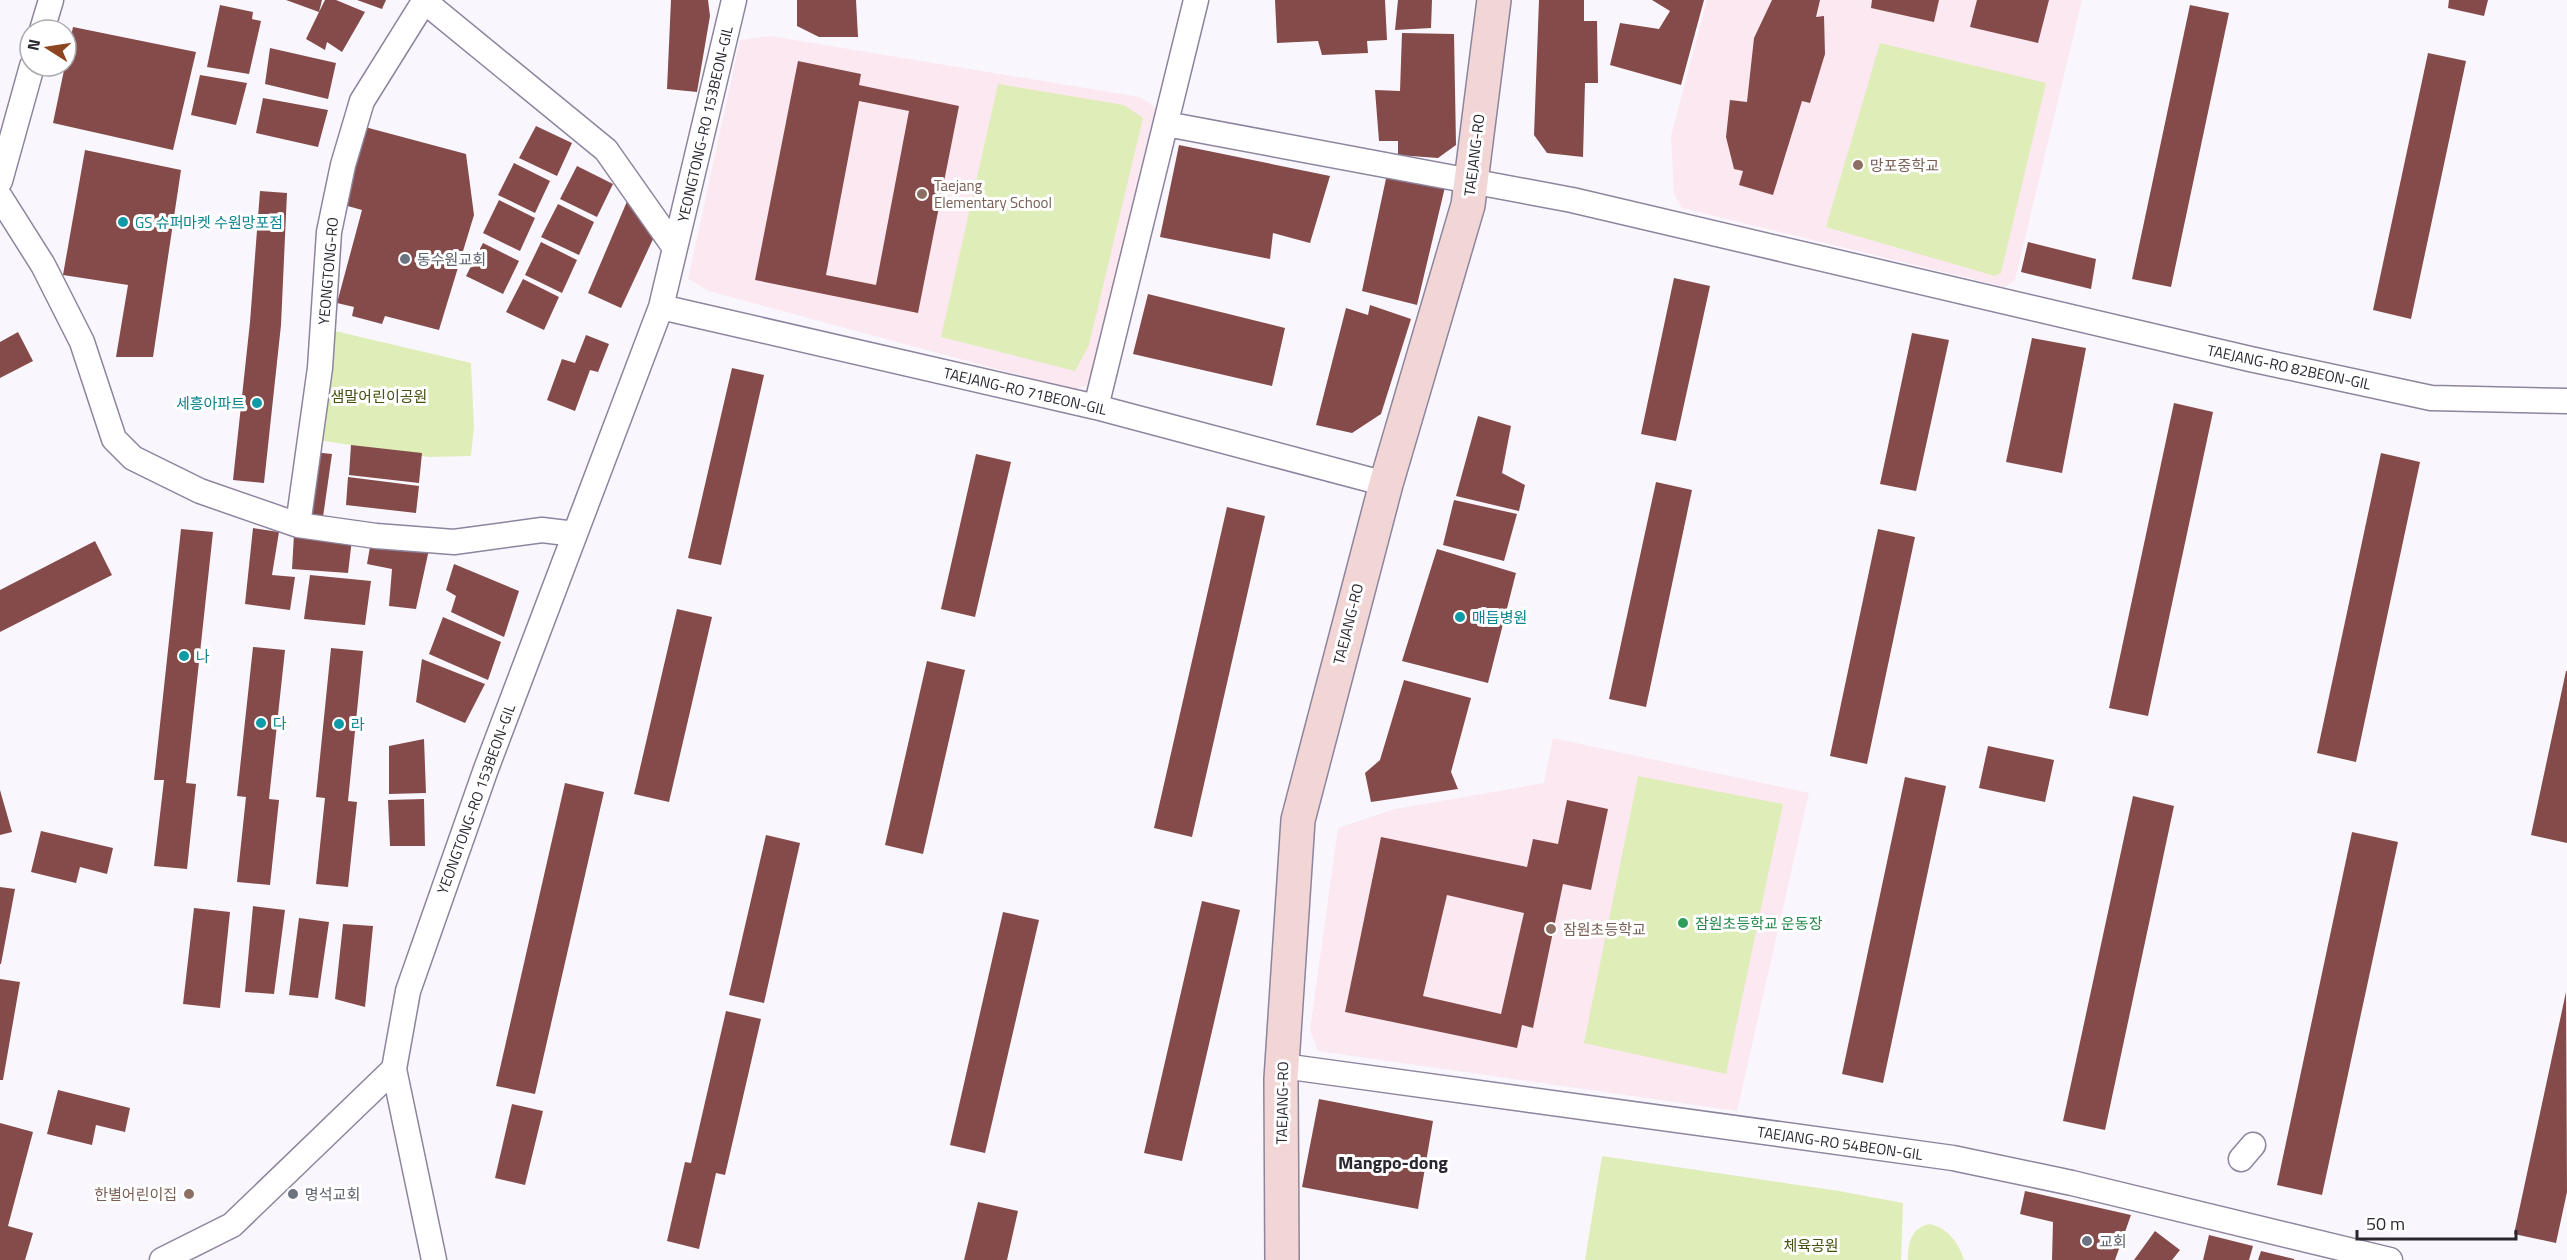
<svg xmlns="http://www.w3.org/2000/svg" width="2567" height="1260" viewBox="0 0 2567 1260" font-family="'Titillium Web','Noto Sans KR',sans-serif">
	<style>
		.education { fill: #fce8f0 }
		.green { fill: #dfedb9 }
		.building { fill: #854b4a; fill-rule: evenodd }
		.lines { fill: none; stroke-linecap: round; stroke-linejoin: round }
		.street-casing { stroke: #8d849e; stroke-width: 27 }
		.secondary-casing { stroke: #8d849e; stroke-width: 36 }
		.street { stroke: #fff; stroke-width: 24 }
		.secondary { stroke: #f2d5d5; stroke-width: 33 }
		.education-dot { fill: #8d6e63; stroke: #fff; stroke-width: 2 }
		.culture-dot { fill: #0f9aa8; stroke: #fff; stroke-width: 2 }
		.worship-dot { fill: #6b7280; stroke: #fff; stroke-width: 2 }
		.leisure-dot { fill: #2e9e5b; stroke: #fff; stroke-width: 2 }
		.labels { text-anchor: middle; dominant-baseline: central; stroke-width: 6; stroke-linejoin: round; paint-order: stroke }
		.street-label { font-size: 15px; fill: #2a2731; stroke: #fff }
		.education-label { font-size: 15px; fill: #785e54; stroke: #fff; text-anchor: start }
		.culture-label { font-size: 15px; fill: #0d838f; stroke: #fff; text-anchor: start }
		.worship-label { font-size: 15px; fill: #5b616d; stroke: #fff; text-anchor: start }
		.park-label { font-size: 15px; fill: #455110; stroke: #fff }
		.leisure-label { font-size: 15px; fill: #27864d; stroke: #fff; text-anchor: start }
		.quarter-label { font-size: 18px; font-weight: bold; fill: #2a2731; stroke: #fff }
	</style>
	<rect width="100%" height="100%" fill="#f9f7fd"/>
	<!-- education -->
	<path class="education" d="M1707,0H2082L2015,280L2005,287L1682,208L1674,194L1671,136Z
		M770,36L1140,97L1157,109L1094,383L1074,390L709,291L688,279L740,40Z
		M1553,738L1809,793L1737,1111L1318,1051L1310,1030L1338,828L1395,809L1544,783Z"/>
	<!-- green -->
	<path class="green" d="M1880,43L2046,83L2001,273L1995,276L1826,227Z
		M998,84L1124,105L1143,118L1089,345L1075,371L941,337Z
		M331,330L471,363L474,427L471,456L428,457L318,440Z
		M1638,776L1783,804L1726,1074L1584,1043Z
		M1602,1156L1839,1191L1903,1203L1901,1260H1585Z
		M1930,1224C1948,1228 1959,1243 1964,1260H1908C1908,1243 1911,1227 1930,1224Z"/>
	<!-- building -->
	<path class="building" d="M286,0H322L319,12L325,0H336L365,12L342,52L327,42L325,50L306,39L319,12Z
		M357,0H386L382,9Z
		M671,0H708L710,16L697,92L667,89Z
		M797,0H856L858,37H819L797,26Z
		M1275,0H1385L1387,40L1367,41L1368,53L1322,55L1318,41L1277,43Z
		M1398,0H1432L1431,28L1395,30Z
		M1539,0H1584V21H1597L1598,83H1585L1583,157L1547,153L1534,135Z
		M1652,0H1704L1681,85L1610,65L1620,23L1659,29L1670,11Z
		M1772,0H1820L1816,17L1824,16L1825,54L1810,103L1802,101L1773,195L1739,185L1743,171L1734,169L1726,137L1730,100L1747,102L1754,38Z
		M1872,0H1939L1934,22L1871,8Z
		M1977,0H2049L2038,43L1970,27Z
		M2449,0H2488L2484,16L2448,8Z
		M220,5L253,12L252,19L261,21L249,74L207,67Z
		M2190,5L2229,13L2171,287L2132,279Z
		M73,27L196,52L173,150L53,123Z
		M1402,33L1454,34L1456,145L1438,158L1398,155V141H1379L1375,90L1400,91Z
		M270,48L336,63L328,99L265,84Z
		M2428,53L2466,61L2411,319L2373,310Z
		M798,61L861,74L859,85L959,106L918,313L755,280ZM859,101L909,111L876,285L826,275Z
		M200,75L247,83L236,125L191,115Z
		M263,98L328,110L318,147L256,133Z
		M536,126L572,143L557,176L519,158Z
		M365,127L466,154L474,215L439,330L385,316L382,324L352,316L354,307L337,303L362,210L344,205Z
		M1179,145L1330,176L1310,243L1273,233L1270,259L1160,237Z
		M85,150L181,170L153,357H116L128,285L63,275Z
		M514,163L550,181L535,213L498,195Z
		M577,166L613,184L597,217L560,199Z
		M1387,174L1445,187L1417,305L1362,291Z
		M260,191L287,193L281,325L264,483L233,480L250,322Z
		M628,199L654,237L621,308L588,293Z
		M499,200L535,218L520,251L483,233Z
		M558,204L594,222L579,255L541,237Z
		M541,242L577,260L562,293L525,275Z
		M2028,242L2096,259L2091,289L2021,272Z
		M483,243L519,261L503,294L466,276Z
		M1674,278L1710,286L1676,441L1641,434Z
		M523,279L559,297L544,330L506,312Z
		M1148,294L1285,328L1272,386L1133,354Z
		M1370,305L1411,319L1381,414L1352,433L1316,425L1346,308L1368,315Z
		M18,332L33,361L0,378V342Z
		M1912,333L1949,340L1916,491L1880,484Z
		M586,335L609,344L598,372L590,370L575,411L547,400L562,359L575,363Z
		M2032,338L2086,348L2062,473L2006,462Z
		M732,368L764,375L721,565L688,558Z
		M2174,403L2213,412L2148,716L2109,708Z
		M1478,416L1511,426L1502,473L1525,485L1519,511L1456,496Z
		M351,445L422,453L419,483L349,475Z
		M313,452L332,454L322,524L304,522Z
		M2381,453L2420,462L2356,762L2317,753Z
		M976,454L1011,462L975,617L941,609Z
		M348,477L419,486L416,513L346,505Z
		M1656,482L1692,490L1646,707L1609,699Z
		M1454,500L1517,514L1504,561L1443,545Z
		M1227,507L1265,516L1192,837L1154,828Z
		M253,528L279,532L272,575L295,577L290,610L245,604Z
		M181,529L213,532L186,783L196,784L187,869L154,866L164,780H154Z
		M1878,529L1915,537L1867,764L1830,756Z
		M294,534L352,539L348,573L292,569Z
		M95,541L112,575L0,632V590Z
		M371,541L430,545L416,609L389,606L392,569L367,564Z
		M1437,549L1516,573L1488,683L1402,661Z
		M454,564L519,591L504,637L451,612L456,596L446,590Z
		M310,575L371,581L365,625L304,619Z
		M677,609L712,617L669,802L634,794Z
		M443,617L501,642L488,680L429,654Z
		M253,647L285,650L269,799L279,800L270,885L237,882L246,797L237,796Z
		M331,648L363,651L348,801L357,802L348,887L316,884L325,798L316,797Z
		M422,659L485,684L465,723L416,702Z
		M927,661L965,670L923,854L885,845Z
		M2566,671H2567V843L2531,835Z
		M1404,680L1471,698L1451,772L1458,789L1371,802L1365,773L1380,760Z
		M424,739L426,793L389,794V746Z
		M1988,746L2054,760L2045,802L1979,788Z
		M1905,777L1946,786L1883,1083L1842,1074Z
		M565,783L604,792L535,1094L496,1086Z
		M0,790L12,832L0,835Z
		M2133,796L2174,806L2105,1130L2063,1121Z
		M424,799L425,846H390L388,800Z
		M1567,800L1608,809L1591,890L1563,884L1533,1028L1522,1025L1517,1048L1345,1012L1381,837L1527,867L1533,839L1558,844ZM1447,895L1524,913L1501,1014L1423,996Z
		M41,831L113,848L107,874L80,867L76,883L31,872Z
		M2352,832L2398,842L2322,1195L2277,1185Z
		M766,835L800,843L764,1003L729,995Z
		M0,887L15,889L1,964H0Z
		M1202,901L1240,910L1182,1161L1144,1153Z
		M253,906L285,910L274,994L245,992Z
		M194,908L230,912L220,1008L183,1004Z
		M1003,912L1039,920L985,1153L950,1145Z
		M299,918L329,922L318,998L289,995Z
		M343,924L373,926L365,1007L335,999Z
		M0,979L20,982L3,1080H0Z
		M2566,992L2567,1192L2556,1243L2514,1234Z
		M726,1011L761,1019L725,1175L716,1173L699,1249L667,1241L685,1162L691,1163Z
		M58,1090L130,1108L125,1132L96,1125L92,1145L47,1134Z
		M1319,1099L1433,1121L1418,1209L1302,1187Z
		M512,1104L543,1111L525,1185L495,1178Z
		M0,1123L33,1132L8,1226L33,1233L25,1260H0Z
		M2025,1191L2131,1215L2115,1260H2052L2053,1222L2020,1214Z
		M978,1202L1018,1211L1007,1260H964Z
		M2155,1231L2180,1250L2172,1260H2134Z
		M2209,1235L2253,1246L2249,1260H2203Z
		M2261,1251L2294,1259V1260H2258Z"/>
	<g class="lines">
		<!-- street casing -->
		<g class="street-casing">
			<path id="street" d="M424,1L606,150L675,248
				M42,30L51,0
				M1166,124L1572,200L2250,359L2431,398L2567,401
				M0,181L32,66
				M0,197L43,265L82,342L114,439L133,458L200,491L298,525L376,536L454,542L542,530L575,534
				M661,307L1096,407L1386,484
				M1096,407L1196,0
				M298,525L320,368L329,232L343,165L362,101L425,0
				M1283,1066L1953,1158L2072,1183L2390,1260
				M2241,1159L2253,1145
				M162,1260L232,1225L394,1069
				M434,1260L394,1069L408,991L486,769L661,307L734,0"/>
		</g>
		<!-- secondary casing -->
		<g class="secondary-casing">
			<path id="secondary" d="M1282,1260L1281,1079L1298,820L1386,484L1468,205L1494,0"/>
		</g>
		<!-- street -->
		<use href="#street" class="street"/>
		<!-- secondary -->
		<use href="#secondary" class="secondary"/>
	</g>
	<!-- markers -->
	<g class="education-dot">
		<circle cx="1858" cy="165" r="6"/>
		<circle cx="922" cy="194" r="6"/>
		<circle cx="1551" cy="929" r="6"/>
		<circle cx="189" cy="1194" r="6"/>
	</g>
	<g class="culture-dot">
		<circle cx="123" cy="222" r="6"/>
		<circle cx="257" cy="403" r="6"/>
		<circle cx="1460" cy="617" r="6"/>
		<circle cx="184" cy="656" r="6"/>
		<circle cx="261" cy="723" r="6"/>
		<circle cx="339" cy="724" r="6"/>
	</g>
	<g class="worship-dot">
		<circle cx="405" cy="259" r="6"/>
		<circle cx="293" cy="1194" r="6"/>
		<circle cx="2087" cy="1241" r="6"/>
	</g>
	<circle class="leisure-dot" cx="1683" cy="923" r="6"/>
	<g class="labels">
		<!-- street labels -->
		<g class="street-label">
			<text transform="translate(705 124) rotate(-77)">YEONGTONG-RO 153BEON-GIL</text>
			<text transform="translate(1474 155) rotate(-83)">TAEJANG-RO</text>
			<text transform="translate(328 271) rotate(-85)">YEONGTONG-RO</text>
			<text transform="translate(2289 367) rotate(12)">TAEJANG-RO 82BEON-GIL</text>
			<text transform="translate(1025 391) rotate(13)">TAEJANG-RO 71BEON-GIL</text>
			<text transform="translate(1348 624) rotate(-76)">TAEJANG-RO</text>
			<text transform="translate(476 799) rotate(-70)">YEONGTONG-RO 153BEON-GIL</text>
			<text transform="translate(1282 1103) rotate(-89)">TAEJANG-RO</text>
			<text transform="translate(1840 1143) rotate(8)">TAEJANG-RO 54BEON-GIL</text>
		</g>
		<!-- education labels -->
		<g class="education-label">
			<text x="1870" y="165">망포중학교</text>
			<text x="934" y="185">Taejang<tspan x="934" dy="17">Elementary School</tspan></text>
			<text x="1563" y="929">잠원초등학교</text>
			<text x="177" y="1194" text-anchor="end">한별어린이집</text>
		</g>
		<!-- culture labels -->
		<g class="culture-label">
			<text x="135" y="222">GS 슈퍼마켓 수원망포점</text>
			<text x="245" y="403" text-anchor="end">세흥아파트</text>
			<text x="1472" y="617">매듭병원</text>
			<text x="196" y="656">나</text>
			<text x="273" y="723">다</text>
			<text x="351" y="724">라</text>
		</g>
		<!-- worship labels -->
		<g class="worship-label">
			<text x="417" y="259">동수원교회</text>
			<text x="305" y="1194">명석교회</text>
			<text x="2099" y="1241">교회</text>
		</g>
		<!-- park labels -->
		<g class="park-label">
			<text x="379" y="396">샘말어린이공원</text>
			<text x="1811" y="1245">체육공원</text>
		</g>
		<!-- leisure labels -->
		<g class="leisure-label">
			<text x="1695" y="923">잠원초등학교 운동장</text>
		</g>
		<!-- quarter labels -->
		<g class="quarter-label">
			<text x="1393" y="1162">Mangpo-dong</text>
		</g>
	</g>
	<!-- north arrow -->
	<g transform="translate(48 48) rotate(282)"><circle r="28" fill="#ffffff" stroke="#aaa9ad" stroke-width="1.5"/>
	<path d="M0-4.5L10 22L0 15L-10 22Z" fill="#8c451f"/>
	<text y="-9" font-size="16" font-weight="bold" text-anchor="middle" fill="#2a2731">N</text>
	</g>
	<!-- scale -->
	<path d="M2357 1230v9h159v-9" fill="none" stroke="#2a2731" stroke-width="3"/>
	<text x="2366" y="1230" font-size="18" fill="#2a2731" stroke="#ffffff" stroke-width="4.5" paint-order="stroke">50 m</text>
</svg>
